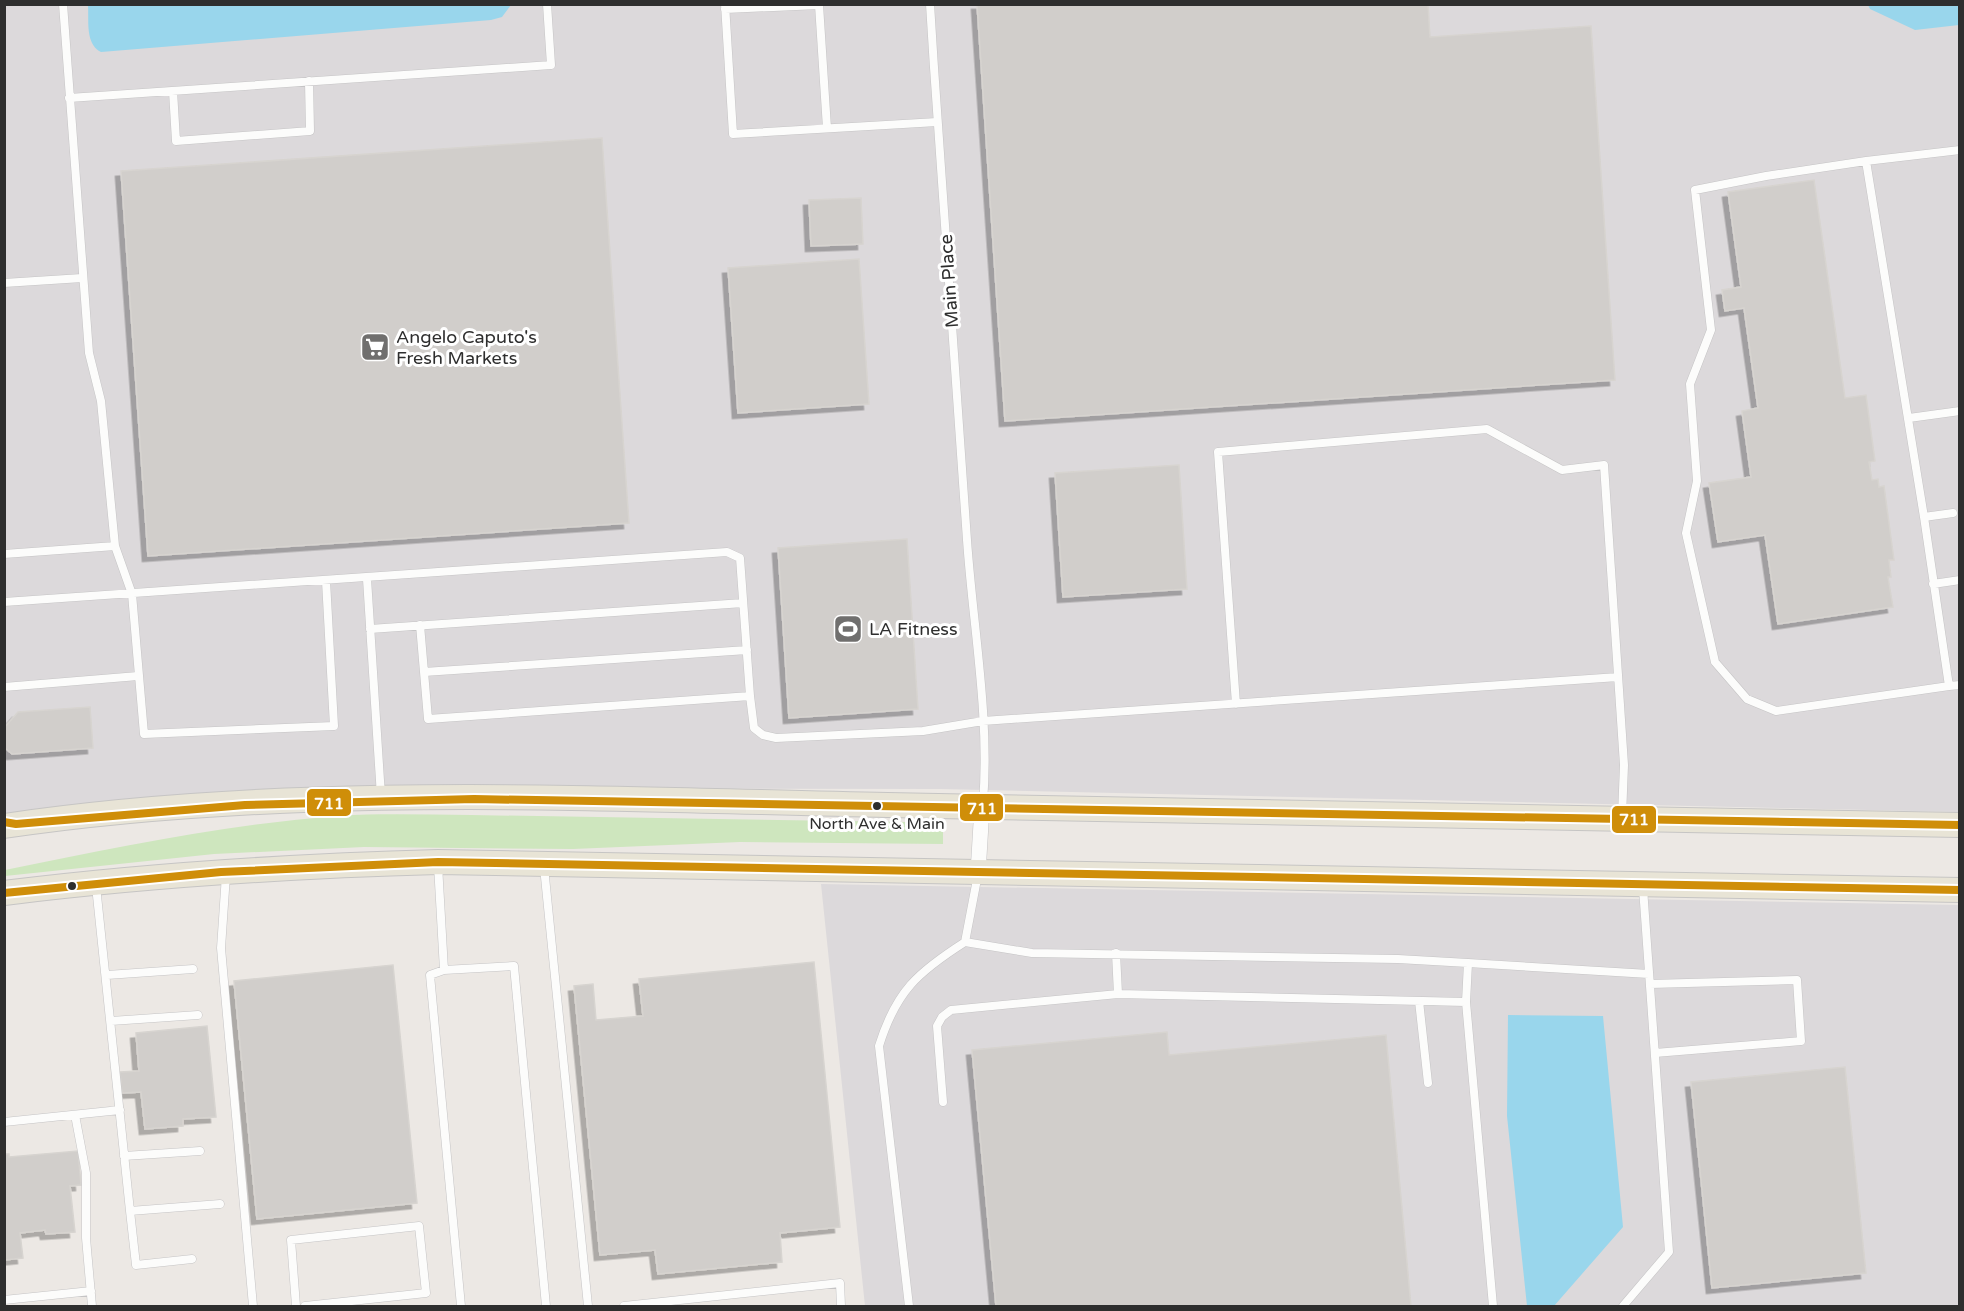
<svg xmlns="http://www.w3.org/2000/svg" width="1964" height="1311" viewBox="0 0 1964 1311" font-family="'Varela Round',sans-serif">
	<style>
		.industrial { fill: #dcd9db }
		.green { fill: #cee6be }
		.water { fill: #99d6ec }
		.building { fill: #d1cecb; stroke: #d7d4d0; stroke-width: 1.5; filter: url(#shadow) }
		.lines { fill: none; stroke-linecap: round; stroke-linejoin: round }
		.lane-casing { stroke: #c5c4c5; stroke-width: 9 }
		.street-casing { stroke: #c5c4c5; stroke-width: 16 }
		.primary-casing { stroke: #c6c5c4; stroke-width: 26 }
		.lane { stroke: #fcfcfb; stroke-width: 8 }
		.street { stroke: #fcfcfb; stroke-width: 15 }
		.primary { stroke: #e8e4d6; stroke-width: 24 }
		.bus-1-casing { stroke: #fff; stroke-width: 12 }
		.bus-1 { stroke: #cf8e09; stroke-width: 8 }
		.bus-dot { fill: #2e2e2e; stroke: #fff; stroke-width: 2 }
		.labels { text-anchor: middle; dominant-baseline: central; stroke-width: 6; stroke-linejoin: round; paint-order: stroke }
		.bus-label { font-size: 16px; fill: #2e2e2e; stroke: #fff }
		.street-label { font-size: 18px; fill: #2e2e2e; stroke: #fff }
		.poi-label { font-size: 18px; fill: #2e2e2e; stroke: #fff; text-anchor: start }
		.line-badge { stroke: #fff; stroke-width: 2 }
		.badge-label { font-size: 16px; text-anchor: middle; font-weight: bold; fill: #fff }
	</style>
	<defs>
		<filter id="shadow"><feDropShadow dx="-5.5" dy="5.5" stdDeviation="0" flood-color="#0004"/></filter>
	</defs>
	<rect width="100%" height="100%" fill="#ece8e4"/>
	<!-- industrial -->
	<path class="industrial" d="M4,5H1959V812L941,789L394,788L5,818Z
		M821,884L1959,905V1306H865Z"/>
	<!-- green -->
	<path class="green" d="M471,815L907,822L925,824L943,831V844L740,842L573,849L364,847L214,854L5,876V870C113,848 228,824 339,816C383,813 427,815 471,815Z"/>
	<!-- water -->
	<path class="water" d="M88,5V4L511,5L502,17L491,20L101,52C85,44 89,21 88,5Z
		M1868,5H1959V25L1915,30L1870,9Z
		M1508,1015L1603,1016L1623,1227L1554,1306H1527L1507,1116Z"/>
	<!-- building -->
	<path class="building" d="M977,4H1428L1430,37L1591,26L1615,380L1005,421Z
		M602,138L629,523L148,556L121,171Z
		M1814,180L1845,398L1866,395L1875,461L1869,462L1872,480L1878,479L1879,487L1884,486L1894,560H1889L1891,577H1888L1893,607L1778,624L1765,535L1718,542L1709,483L1751,477L1742,411L1758,408L1744,308L1725,311L1722,290L1741,287L1728,192Z
		M861,198L863,244L811,246L809,200Z
		M859,259L869,404L738,413L728,268Z
		M1179,465L1187,589L1063,597L1055,473Z
		M907,539L918,709L789,718L778,548Z
		M90,707L93,748L12,754L4,747V728L18,712Z
		M814,962L840,1227L780,1233L782,1262L658,1274L655,1250L600,1255L574,986L593,984L596,1020L643,1016L639,979Z
		M393,965L417,1203L257,1219L234,981Z
		M207,1026L216,1117L183,1119V1126L145,1129L141,1092L122,1093L120,1072L139,1071L136,1033Z
		M1167,1032L1169,1055L1386,1035L1411,1306H996L972,1050Z
		M1845,1067L1866,1273L1712,1288L1691,1082Z
		M78,1151L81,1185L70,1186L75,1232L46,1234L45,1230L20,1233L23,1258L4,1260V1154H9V1157Z"/>
	<g class="lines">
		<!-- lane casing -->
		<g class="lane-casing">
			<path id="lane" d="M63,4L89,353L101,401L115,546L132,594L144,734L334,726L326,581
				M725,4L733,134L937,122
				M930,4C941,183 954,362 967,540C973,627 990,716 983,803
				M725,9L819,5L827,128
				M173,91L176,141L310,131L309,81
				M69,98L551,65L547,4
				M1866,161L1960,150
				M4,283L82,278
				M1909,418L1960,411
				M1953,513L1924,517L1949,686L1960,685
				M1924,517L1866,161L1766,176L1695,190L1711,330L1690,384L1697,481L1686,533L1715,662L1747,699L1776,711L1949,686
				M4,554L115,546
				M367,579L381,796
				M1933,584L1960,580
				M4,602L727,552L740,558L750,696
				M420,625L428,719L750,696L754,728L763,735L776,738L923,731L983,721L1618,677
				M370,629L743,603
				M424,672L747,650
				M4,687L138,676
				M1236,704L1218,452L1487,429L1562,470L1604,465L1624,765L1622,816
				M438,865L444,970L514,966L546,1306
				M544,867L588,1306
				M226,875L221,948L253,1306
				M96,886L130,1211L220,1204
				M965,942L1032,953L1398,959L1468,963
				M1116,953L1118,994
				M444,970L430,975L461,1306
				M107,975L193,969
				M1650,984L1797,980L1801,1041L1655,1053
				M1419,1001L1428,1083
				M111,1021L198,1015
				M943,1102L937,1026L942,1017L951,1010L1118,994L1466,1002
				M75,1115L86,1173V1238L92,1306
				M4,1122L120,1110
				M124,1156L200,1151
				M130,1211L136,1265L192,1259
				M4,1300L91,1291
				M296,1306L291,1240L419,1226L426,1293L305,1306
				M624,1306L840,1283L841,1306
				M909,1306L879,1046C896,991 918,972 965,942L978,874
				M1493,1306L1466,1002L1468,963L1649,974
				M1623,1306L1669,1252L1643,888"/>
		</g>
		<!-- street casing -->
		<g class="street-casing">
			<path id="street" d="M978,873L982,807"/>
		</g>
		<!-- primary casing -->
		<g class="primary-casing">
			<path id="primary" d="M4,826C296,783 594,799 888,805C1245,813 1602,818 1960,825
				M4,893C149,875 293,866 438,862L1960,890"/>
		</g>
		<!-- lane -->
		<use href="#lane" class="lane"/>
		<!-- street -->
		<use href="#street" class="street"/>
		<!-- primary -->
		<use href="#primary" class="primary"/>
		<!-- bus-1 casing -->
		<g class="bus-1-casing">
			<path id="bus-1" d="M4,822L16,824L245,805L474,799L1960,825
				M4,893L221,872L438,862L1960,890"/>
		</g>
		<!-- bus-1 -->
		<use href="#bus-1" class="bus-1"/>
	</g>
	<!-- icons -->
	<defs>
		<g id="supermarket-square" transform="scale(1.5)"><rect x="-9" y="-9" width="18" height="18" rx="4" fill="#706f6e" stroke="#fff"/><path d="M-6-5.5h2.5l.6 2H6L4.5 2H-2.5L-4.4-4H-6ZM-1.5 3.2a1.3 1.3 0 1 0 .1 0ZM3 3.2a1.3 1.3 0 1 0 .1 0Z" fill="#fff"/></g>
		<g id="stadium-square" transform="scale(1.5)"><rect x="-9" y="-9" width="18" height="18" rx="4" fill="#706f6e" stroke="#fff"/><path d="M0-5a6.5 5 0 1 0 0 10a6.5 5 0 1 0 0-10ZM-3.5-1.8h7v3.6h-7Z" fill="#fff"/></g>
	</defs>
	<g fill-rule="evenodd">
		<use href="#supermarket-square" x="375" y="347"/>
		<use href="#stadium-square" x="848" y="629"/>
	</g>
	<!-- markers -->
	<g class="bus-dot">
		<circle cx="877" cy="806" r="5"/>
		<circle cx="72" cy="886" r="5"/>
	</g>
	<g class="labels">
		<!-- bus labels -->
		<g class="bus-label">
			<text x="877" y="824">North Ave &amp; Main</text>
		</g>
		<!-- street labels -->
		<g class="street-label">
			<text transform="translate(949 281) rotate(-94)">Main Place</text>
		</g>
		<!-- poi labels -->
		<g class="poi-label">
			<text x="396" y="337">Angelo Caputo's<tspan x="396" dy="21">Fresh Markets</tspan></text>
			<text x="869" y="629">LA Fitness</text>
		</g>
	</g>
	<g class="line-badge">
		<rect x="306" y="788" width="46" height="29" rx="6" fill="#cf8e09"/>
		<rect x="959" y="793" width="45" height="29" rx="6" fill="#cf8e09"/>
		<rect x="1611" y="805" width="46" height="29" rx="6" fill="#cf8e09"/>
	</g>
	<g class="badge-label">
		<text x="329" y="809">711</text>
		<text x="982" y="814">711</text>
		<text x="1634" y="825">711</text>
	</g>
	<!-- border -->
	<rect width="1964" height="1311" fill="none" stroke="#2e2e2e" stroke-width="12"/>
</svg>
